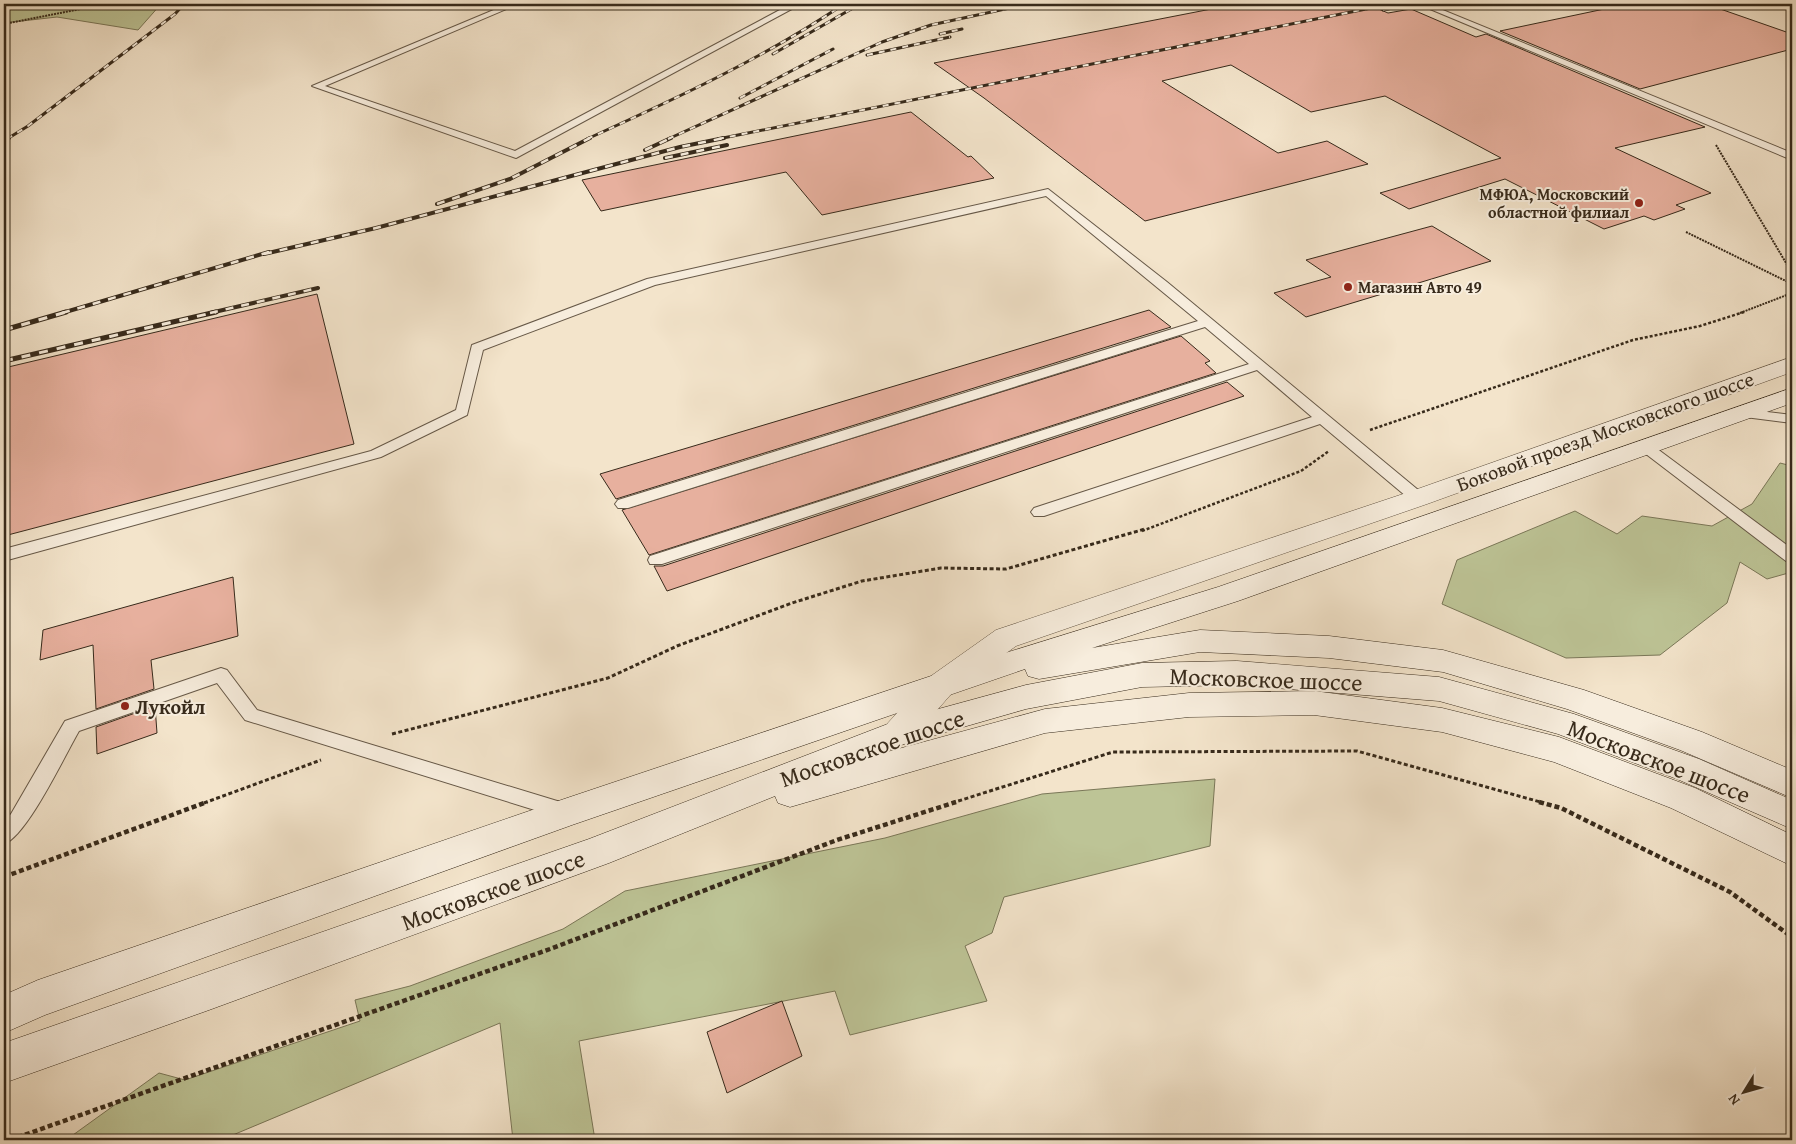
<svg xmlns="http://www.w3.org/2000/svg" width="1796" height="1144" viewBox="0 0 1796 1144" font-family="'Gentium Book Plus',serif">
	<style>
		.green { fill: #bdc496; stroke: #7a7758 }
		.building { fill: #e7b09e; stroke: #372a1b }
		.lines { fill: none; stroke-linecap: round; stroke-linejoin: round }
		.service-casing { stroke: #665847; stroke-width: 2 }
		.minor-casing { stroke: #665847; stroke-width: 1 }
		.secondary-casing { stroke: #372a1b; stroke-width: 1 }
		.path-far3 { stroke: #372a1b; stroke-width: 2; stroke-dasharray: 2 1; stroke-linecap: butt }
		.path-far2 { stroke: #372a1b; stroke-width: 2.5; stroke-dasharray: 3 2; stroke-linecap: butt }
		.path-far1 { stroke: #372a1b; stroke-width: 3; stroke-dasharray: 4 2.5; stroke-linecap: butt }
		.path { stroke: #372a1b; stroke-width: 4.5; stroke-dasharray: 5 3; stroke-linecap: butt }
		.service { fill: #f7eddd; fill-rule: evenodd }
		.minor { fill: #f7eddd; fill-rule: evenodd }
		.secondary { fill: #f7eddd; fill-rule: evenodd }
		.rail-far2-casing { stroke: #372a1b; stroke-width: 3 }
		.rail-far1-casing { stroke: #372a1b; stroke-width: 4 }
		.rail-casing { stroke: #372a1b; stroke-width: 5 }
		.rail-far2 { stroke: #f7eddd; stroke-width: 2; stroke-dasharray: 6; stroke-linecap: butt }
		.rail-far1 { stroke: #f7eddd; stroke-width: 2.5; stroke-dasharray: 8; stroke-linecap: butt }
		.rail { stroke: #f7eddd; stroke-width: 3; stroke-dasharray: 9; stroke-linecap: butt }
		.poi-dot { fill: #8f2418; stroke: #f7eddd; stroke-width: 2 }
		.labels { text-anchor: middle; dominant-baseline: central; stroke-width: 4; stroke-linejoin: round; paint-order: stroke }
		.far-poi-label { font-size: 16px; font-weight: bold; fill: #372a1b; stroke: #f7eddd; text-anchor: end }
		.street-label { font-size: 20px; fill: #372a1b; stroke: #f7eddd }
		.poi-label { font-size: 20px; font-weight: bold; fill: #372a1b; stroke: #f7eddd; text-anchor: start }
		.near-street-label { font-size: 24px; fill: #372a1b; stroke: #f7eddd }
	</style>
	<rect width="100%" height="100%" fill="#f3e4cb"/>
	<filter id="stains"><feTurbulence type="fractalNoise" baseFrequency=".004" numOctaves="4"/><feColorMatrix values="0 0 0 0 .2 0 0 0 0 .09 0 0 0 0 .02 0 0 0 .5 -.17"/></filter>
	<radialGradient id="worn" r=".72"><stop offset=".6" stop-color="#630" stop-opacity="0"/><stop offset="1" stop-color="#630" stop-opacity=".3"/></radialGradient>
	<!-- green -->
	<path class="green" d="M4,4H161L138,30L57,17L4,23Z
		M1780,463L1792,466V572L1767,579L1740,562L1727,603L1660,655L1566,658L1442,604L1457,560L1575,511L1617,534L1642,516L1712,526L1752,504Z
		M1215,779L1210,846L1004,897L992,933L965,946L987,1001L850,1035L835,991L579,1041L595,1140H513L500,1023L221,1140H66L159,1073L185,1080L360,1021L355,1000L410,986L563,929L625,891L885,838L1042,794Z"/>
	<!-- building -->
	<path class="building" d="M1237,4H1367L1388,13L1411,9L1476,37L1486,34L1705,127L1615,148L1711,193L1676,205L1685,209L1654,220L1644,216L1604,229L1505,179L1409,209L1380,193L1501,158L1385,96L1311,112L1231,65L1162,81L1278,153L1327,141L1368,164L1145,221L984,98L934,63Z
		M1628,4H1706L1792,34V49L1640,89L1500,31Z
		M911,112L968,157L971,156L994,178L822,215L786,172L601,211L582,180Z
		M1432,226L1491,261L1306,317L1274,293L1331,277L1306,260Z
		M317,294L354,444L4,536V368Z
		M1149,310L1171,327L616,499L600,474Z
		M1181,336L1210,361L1205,363L1216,373L649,555L622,510Z
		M1227,382L1244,396L667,591L654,566H663Z
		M233,577L238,636L151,660L154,689L96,709L93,645L40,660L43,630Z
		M155,706L157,733L97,754L96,727Z
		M782,1001L802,1056L727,1093L707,1032Z"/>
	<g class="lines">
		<!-- service casing -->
		<g class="service-casing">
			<path id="service" d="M508,4H518L325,86L515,151L791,4H801L516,158L312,86Z
				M1418,4H1428L1792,153V160Z
				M1048,189L1167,282L1423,494L1426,498L1423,502H1413L1320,424L1044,516H1034L1031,512L1034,508L1312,417L1257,370L662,564H650L648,560L650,556L1249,364L1205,327L628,508H618L615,504L618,500L1198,321L1046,196L655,285L483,350L467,415L381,457L4,561V549L371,451L456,410L472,345L647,279Z
				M1742,409L1792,415V423L1737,416L1735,413L1737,410Z
				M1647,443L1652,445L1792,549V563L1786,561L1642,451L1640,448L1642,445Z
				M221,668L227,670L257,710L567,804L574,806L577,812L574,818L567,820L245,720L217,683L79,731C65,755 27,836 4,844V822L11,814L65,721Z"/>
		</g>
		<!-- minor casing -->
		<g class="minor-casing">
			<path id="minor" d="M1792,357V372L1427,504L1016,646L953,692L909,742L898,746L887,742L882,733L887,724L931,676L996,630L1409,492Z"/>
		</g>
		<!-- secondary casing -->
		<g class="secondary-casing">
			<path id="secondary" d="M1792,388V403L1238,601L1092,648L1200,630L1329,636L1443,650L1584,690L1702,732L1792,770V798L1680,750L1567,709L1443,672L1329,658L1200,652L1039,679L1028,676L1025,669L572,825L45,1015L4,1033V995L38,980L567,798L931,676L1218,587Z
				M1237,661L1439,677L1574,714L1699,759L1792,800V829L1677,779L1558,734L1439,701L1237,685L1142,687L1026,709L904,744L876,755L1045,709L1189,693L1314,691L1442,708L1559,737L1695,788L1792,835V866L1671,808L1554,762L1442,732L1314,715L1189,717L1045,733L790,807L778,803L775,796L609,863L209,1010L4,1083V1043L589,839L898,720L1026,685L1142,663Z"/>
		</g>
		<!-- path-far3 -->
		<path class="path-far3" d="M4,24L106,4
			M1716,145L1792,273
			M1686,232L1792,284
			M1740,313L1792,293"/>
		<!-- path-far2 -->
		<path class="path-far2" d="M1370,430L1633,340L1700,326L1744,312
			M1142,531L1301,471L1329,451"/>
		<!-- path-far1 -->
		<path class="path-far1" d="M392,734L608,678L677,646L792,603L862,581L941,568L1006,569L1145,529
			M204,803L321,760
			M952,803L1113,752L1357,751L1544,803"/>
		<!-- path -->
		<path class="path" d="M1539,802L1561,808L1730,892L1792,937
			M4,877L207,802
			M10,1140L550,949L837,840L956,802"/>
		<!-- service -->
		<use href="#service" class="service"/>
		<!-- minor -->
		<use href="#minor" class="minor"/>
		<!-- secondary -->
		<use href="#secondary" class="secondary"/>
		<!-- rail-far2 casing -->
		<g class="rail-far2-casing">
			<path id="rail-far2" d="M1383,10L1412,4
				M940,34L962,29
				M773,54L860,4
				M867,55L950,37
				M740,98L833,49
				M7,139L28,126L175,14L184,4
				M587,139C675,99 764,58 844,4
				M668,139L882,42L931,25L1028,4
				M718,139L1391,4"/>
		</g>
		<!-- rail-far1 casing -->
		<g class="rail-far1-casing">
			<path id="rail-far1" d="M4,141L9,138
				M645,150L671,138
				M665,158L727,145
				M437,204L510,179L590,138
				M264,254L376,228L680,147L724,138
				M62,313L269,252
				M210,313L318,288"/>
		</g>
		<!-- rail casing -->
		<g class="rail-casing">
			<path id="rail" d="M4,330L66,312
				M4,361L216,312"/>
		</g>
		<!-- rail-far2 -->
		<use href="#rail-far2" class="rail-far2"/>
		<!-- rail-far1 -->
		<use href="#rail-far1" class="rail-far1"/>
		<!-- rail -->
		<use href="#rail" class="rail"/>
	</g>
	<!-- markers -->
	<g class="poi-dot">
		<circle cx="1639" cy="203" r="5"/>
		<circle cx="1348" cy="287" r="5"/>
		<circle cx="125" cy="706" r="5"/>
	</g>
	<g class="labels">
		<!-- far-poi labels -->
		<g class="far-poi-label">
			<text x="1629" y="194">МФЮА, Московский<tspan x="1629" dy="18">областной филиал</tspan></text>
			<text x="1358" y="287" text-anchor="start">Магазин Авто 49</text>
		</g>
		<!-- street labels -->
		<g class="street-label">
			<text transform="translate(1605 431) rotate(-20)">Боковой проезд Московского шоссе</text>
		</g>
		<!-- poi labels -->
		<g class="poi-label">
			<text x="135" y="706">Лукойл</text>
		</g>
		<!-- near-street labels -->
		<g class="near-street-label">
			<text transform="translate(1266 679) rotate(2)">Московское шоссе</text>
			<text transform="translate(872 748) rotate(-19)">Московское шоссе</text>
			<text transform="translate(1659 761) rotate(21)">Московское шоссе</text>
			<text transform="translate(493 890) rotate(-20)">Московское шоссе</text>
		</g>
	</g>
	<!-- margin -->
	<rect width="1796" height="1144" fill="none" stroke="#f3e4cb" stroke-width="20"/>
	<rect x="5" y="5" width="1786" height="1134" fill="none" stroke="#372a1b" stroke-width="2.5"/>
	<rect x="10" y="10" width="1776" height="1124" fill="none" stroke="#372a1b"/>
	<!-- north arrow -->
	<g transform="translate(1744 1092) rotate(233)" stroke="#f7eddd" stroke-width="4" paint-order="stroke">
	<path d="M0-4L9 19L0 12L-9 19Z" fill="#372a1b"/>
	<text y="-8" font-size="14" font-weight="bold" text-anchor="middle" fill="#372a1b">N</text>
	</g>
	<rect width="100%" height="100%" filter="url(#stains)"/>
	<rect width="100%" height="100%" fill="url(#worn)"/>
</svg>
